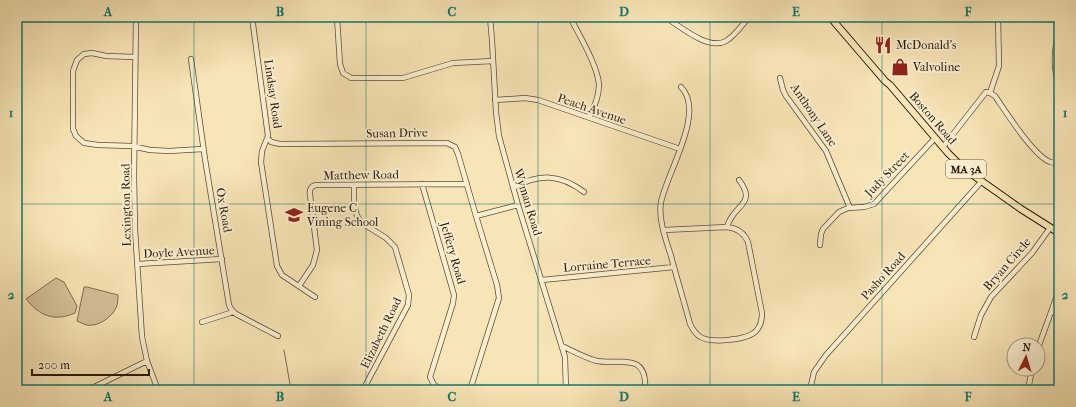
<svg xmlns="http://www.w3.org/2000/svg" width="1076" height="407" viewBox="0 0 1076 407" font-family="'IM FELL French Canon',serif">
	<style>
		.green { fill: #d5c299; stroke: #7f6e50 }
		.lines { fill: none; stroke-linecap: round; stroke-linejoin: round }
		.stream { stroke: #7b6a4e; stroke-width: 1 }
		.minor-casing { stroke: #5d4d34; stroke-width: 6 }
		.major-casing { stroke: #291a08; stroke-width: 8 }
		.minor { stroke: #faeed0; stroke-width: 4.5 }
		.major { stroke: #f8e5b7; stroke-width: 6 }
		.grid { fill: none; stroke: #0f766e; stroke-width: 1; stroke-opacity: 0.55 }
		.labels { text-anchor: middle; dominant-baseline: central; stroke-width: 4; stroke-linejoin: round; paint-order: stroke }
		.shield { fill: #faeed0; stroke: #685a44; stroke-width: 1 }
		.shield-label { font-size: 11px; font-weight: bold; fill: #291a08 }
		.poi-label { font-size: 12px; fill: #291a08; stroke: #faeed0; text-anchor: start }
		.street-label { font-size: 12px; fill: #291a08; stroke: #faeed0 }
		.neatline { fill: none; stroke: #0f766e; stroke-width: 1.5 }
		.grid-label { font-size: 13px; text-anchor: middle; font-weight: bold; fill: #0f766e }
	</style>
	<rect width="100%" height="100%" fill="#f8e5b7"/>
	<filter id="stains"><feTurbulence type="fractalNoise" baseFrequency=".005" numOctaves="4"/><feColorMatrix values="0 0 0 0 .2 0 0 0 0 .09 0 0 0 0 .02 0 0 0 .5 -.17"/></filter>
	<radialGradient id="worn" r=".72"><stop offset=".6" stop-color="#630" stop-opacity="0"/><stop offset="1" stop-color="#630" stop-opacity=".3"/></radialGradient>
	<!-- green -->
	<path class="green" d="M56,278L64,282L77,306L75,313C54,322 40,316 26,299Z
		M84,287H87L118,295C118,299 118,304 116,308C111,318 98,327 86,325C83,324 80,322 77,321Z"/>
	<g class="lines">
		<!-- stream -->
		<path class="stream" d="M284,350L291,390"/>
		<!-- minor casing -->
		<g class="minor-casing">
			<path id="minor" d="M136,17L134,176L135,229L142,337L147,361L158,390
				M252,17L268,136L262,151L261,162L277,266L282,275L315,297
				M337,17L340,64L343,73L351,78H403L453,63L493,61
				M490,17L492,40L496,112L499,136L518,205L565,357L566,390
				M570,17C579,35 598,66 599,85C599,97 594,107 589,117
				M665,17C680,26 708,51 726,41C735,36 742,25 749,17
				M1059,32C1054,49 1053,68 1059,85
				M135,57L106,56L92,53L84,54L77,60L73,71V129L76,136L84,143L98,145L132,146L150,150L169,151L203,149
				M191,59L205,159L229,305L231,309L236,314L278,336
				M780,78L783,90L786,96L826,151L850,208
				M990,93L995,96C1006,112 1033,155 1050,162C1053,163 1056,163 1059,163
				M495,100L525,98L538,100L680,149
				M268,138L271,142L280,144L447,143L455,147L458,154L476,216
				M943,147L986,92L990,93L999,66L998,17
				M422,184L454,295L453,303L430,377L434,385L443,390
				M354,185V203L357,216L359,219L362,223L386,238L395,247L409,295L408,305L363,390
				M513,188C539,173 560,174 584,192
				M727,227C733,204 758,205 739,180
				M664,230L727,227C736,228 744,232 748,242L762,313C762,319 761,326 756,331C748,340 709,344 699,336C695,333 692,328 690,324C684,301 677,279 671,256C666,240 658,219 661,202C667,172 706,112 681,87
				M820,245L821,234L823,229L839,212L848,208L864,207L874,204L935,138
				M138,264L222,259
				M542,280L674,267
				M299,286L313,265L317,250L310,195C309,190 311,186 316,185L467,184
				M1052,311L1059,315
				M202,322L233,312
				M974,337L981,315L991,297L1032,253L1050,228
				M562,346C573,351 585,358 597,361C619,365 648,351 645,390
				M1038,348L1059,290
				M88,390L147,361
				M470,390L499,298L497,285L476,216L518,205
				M810,390L814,372L826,355L981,182
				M901,390L937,388L946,390
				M1028,390L1032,369"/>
		</g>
		<!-- major casing -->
		<g class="major-casing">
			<path id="major" d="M830,17L885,81L890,85L948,153L963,168L1021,209L1059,233"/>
		</g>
		<!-- minor -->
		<use href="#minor" class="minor"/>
		<!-- major -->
		<use href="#major" class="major"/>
	</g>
	<!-- grid -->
	<path class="grid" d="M194,17V390M366,17V390M538,17V390M710,17V390M882,17V390M17,204H1059"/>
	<!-- icons -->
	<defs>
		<g id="restaurant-bare" transform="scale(1.38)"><path d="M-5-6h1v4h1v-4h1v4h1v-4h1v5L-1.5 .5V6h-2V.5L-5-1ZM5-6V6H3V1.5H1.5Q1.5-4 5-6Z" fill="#8f2418" stroke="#faeed0" stroke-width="2.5" paint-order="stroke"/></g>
		<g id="shop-bare" transform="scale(1.38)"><path d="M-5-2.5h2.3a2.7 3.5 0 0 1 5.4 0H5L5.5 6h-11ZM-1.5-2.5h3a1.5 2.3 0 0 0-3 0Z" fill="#8f2418" stroke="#faeed0" stroke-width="2.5" paint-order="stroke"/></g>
		<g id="school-bare" transform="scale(1.38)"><path d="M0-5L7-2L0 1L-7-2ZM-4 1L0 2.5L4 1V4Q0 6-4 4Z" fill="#8f2418" stroke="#faeed0" stroke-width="2.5" paint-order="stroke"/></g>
	</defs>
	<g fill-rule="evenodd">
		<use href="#restaurant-bare" x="883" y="45"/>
		<use href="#shop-bare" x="900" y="67"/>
		<use href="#school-bare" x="294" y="215"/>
	</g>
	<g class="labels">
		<!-- shield labels -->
		<rect class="shield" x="946" y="160" width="40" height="18" rx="3"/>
		<g class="shield-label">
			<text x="966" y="169">MA 3A</text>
		</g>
		<!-- poi labels -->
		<g class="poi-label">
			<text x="896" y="45">McDonald's</text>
			<text x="913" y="67">Valvoline</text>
			<text x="307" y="208">Eugene C<tspan x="307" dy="14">Vining School</tspan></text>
		</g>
		<!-- street labels -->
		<g class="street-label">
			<text transform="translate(273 94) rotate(82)">Lindsay Road</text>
			<text transform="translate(592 109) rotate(19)">Peach Avenue</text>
			<text transform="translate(814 115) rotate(56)">Anthony Lane</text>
			<text transform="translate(933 118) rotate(49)">Boston Road</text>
			<text transform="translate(397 133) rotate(-1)">Susan Drive</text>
			<text transform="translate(887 174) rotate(-46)">Judy Street</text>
			<text transform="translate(361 175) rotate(-1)">Matthew Road</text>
			<text transform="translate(528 202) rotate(73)">Wyman Road</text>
			<text transform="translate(126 205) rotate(-91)">Lexington Road</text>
			<text transform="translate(224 210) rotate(80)">Ox Road</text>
			<text transform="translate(179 252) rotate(-3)">Doyle Avenue</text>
			<text transform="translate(453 253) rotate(74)">Jeffery Road</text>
			<text transform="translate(607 264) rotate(-5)">Lorraine Terrace</text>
			<text transform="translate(1007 264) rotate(-49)">Bryan Circle</text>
			<text transform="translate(883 276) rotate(-48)">Pasho Road</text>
			<text transform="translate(381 333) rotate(-64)">Elizabeth Road</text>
		</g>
	</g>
	<!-- margin -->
	<rect width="1076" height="407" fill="none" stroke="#f8e5b7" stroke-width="44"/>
	<!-- north arrow -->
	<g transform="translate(1026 357) rotate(5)"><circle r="19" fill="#faeed0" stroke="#a69980"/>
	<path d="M0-3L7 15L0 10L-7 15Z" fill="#8f2418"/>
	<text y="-6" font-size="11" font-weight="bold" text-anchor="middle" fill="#291a08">N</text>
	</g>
	<!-- scale -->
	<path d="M32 369v6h117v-6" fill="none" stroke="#291a08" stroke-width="2"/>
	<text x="38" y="369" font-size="12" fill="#291a08" stroke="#faeed0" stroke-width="3" paint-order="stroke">200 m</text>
	<rect x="22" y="22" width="1032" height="363" class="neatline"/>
	<g class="grid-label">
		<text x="108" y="16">A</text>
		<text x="280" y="16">B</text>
		<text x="452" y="16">C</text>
		<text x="624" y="16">D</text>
		<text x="796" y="16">E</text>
		<text x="968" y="16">F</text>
		<text x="11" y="117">1</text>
		<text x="1065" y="117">1</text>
		<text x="11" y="299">2</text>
		<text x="1065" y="299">2</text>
		<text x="108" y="401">A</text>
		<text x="280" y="401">B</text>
		<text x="452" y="401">C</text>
		<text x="624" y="401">D</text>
		<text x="796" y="401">E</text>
		<text x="968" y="401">F</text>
	</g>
	<rect width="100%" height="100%" filter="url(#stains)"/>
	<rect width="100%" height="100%" fill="url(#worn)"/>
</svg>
